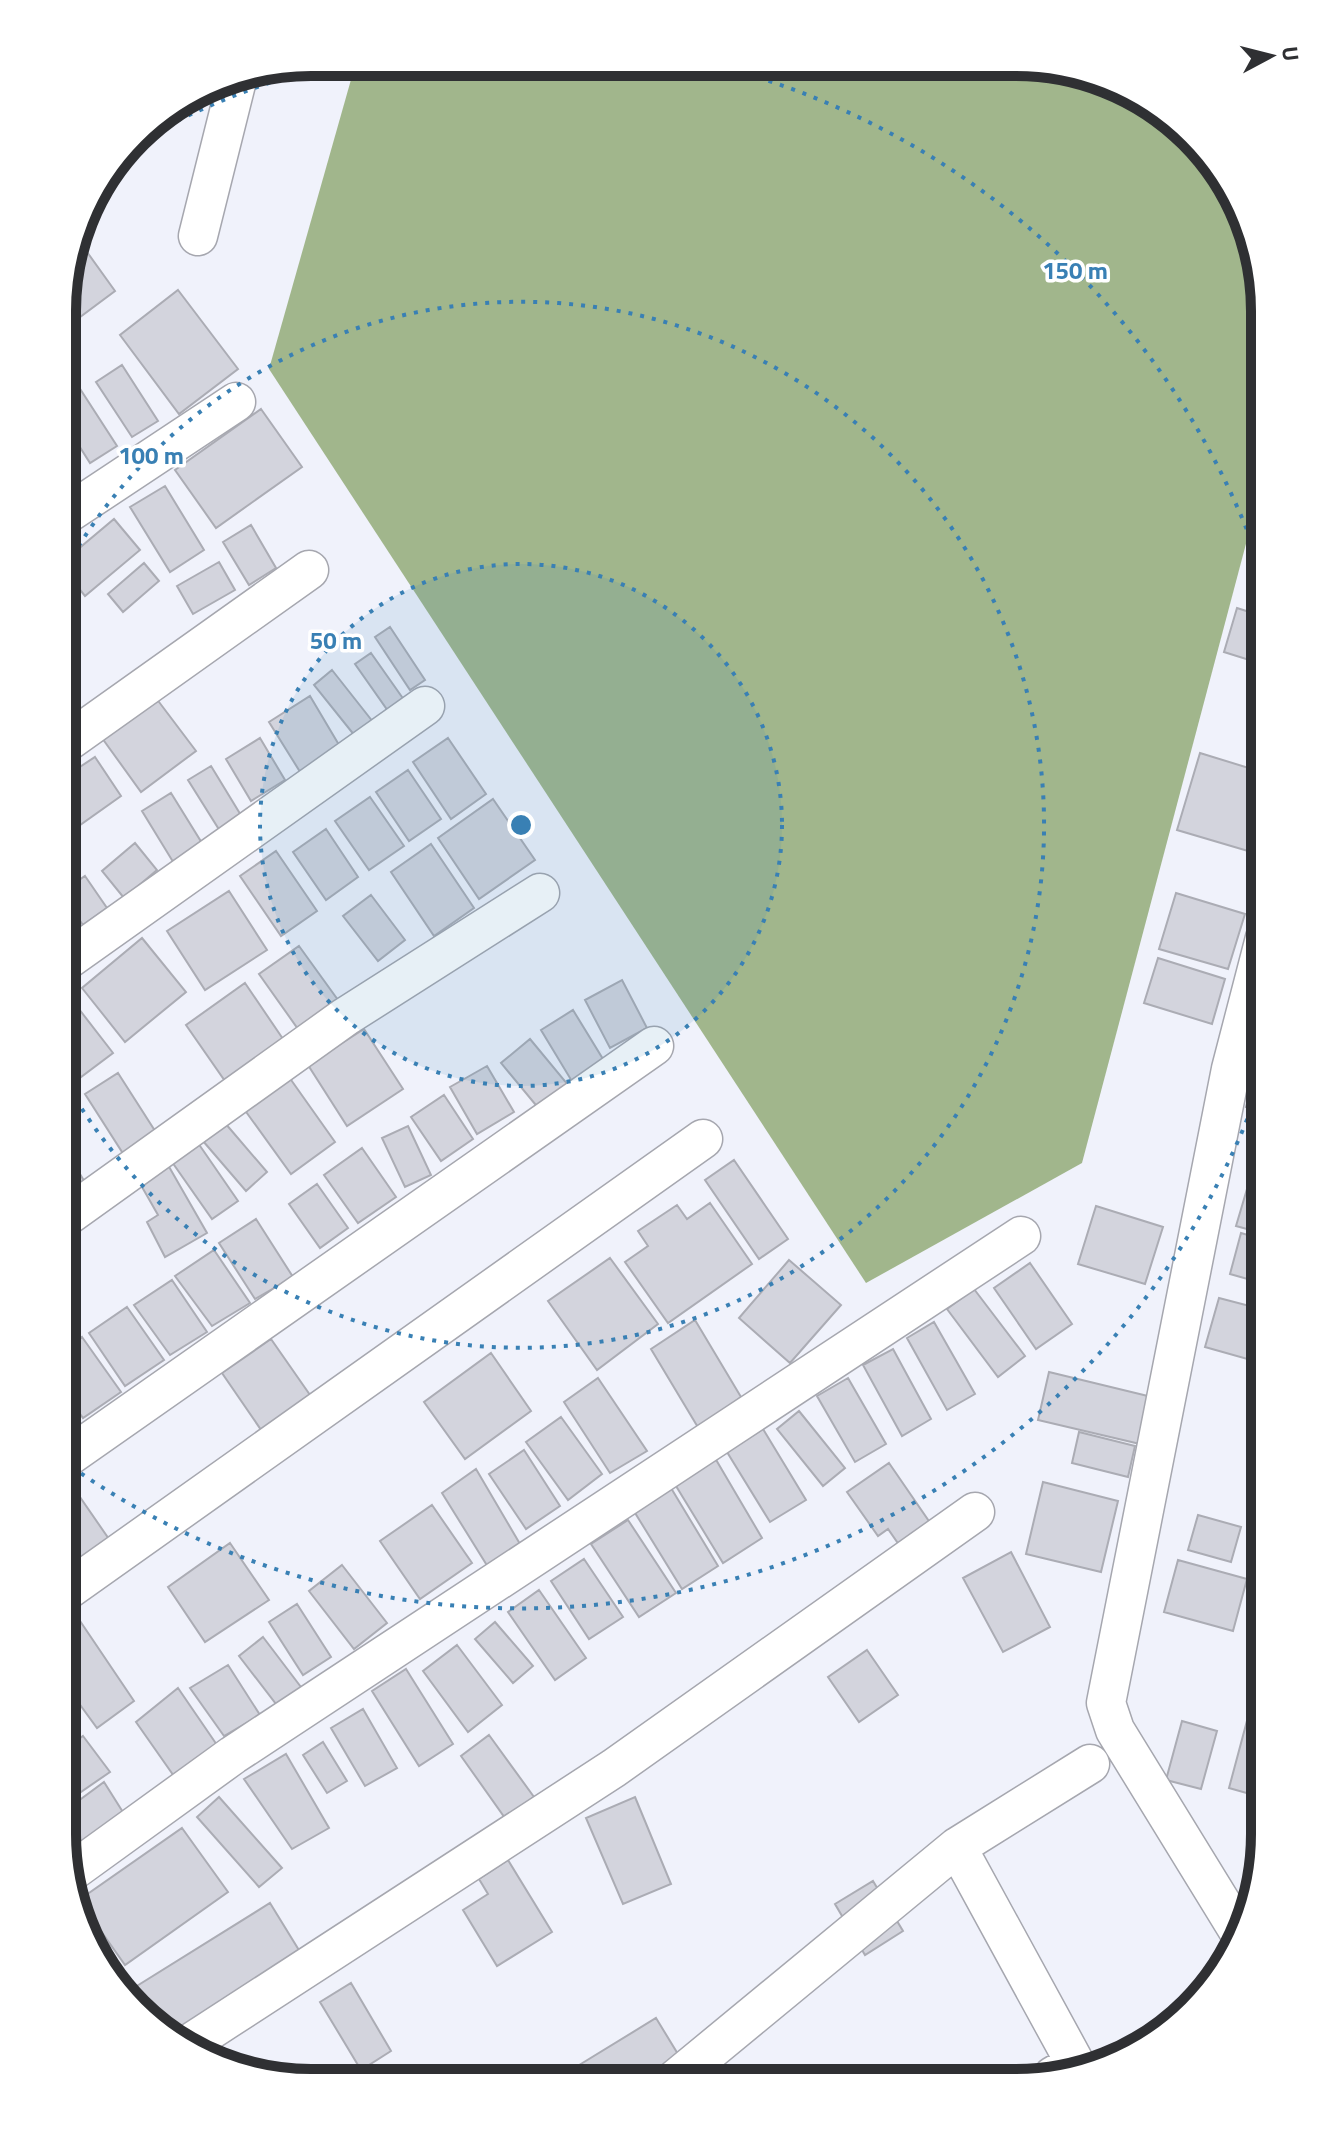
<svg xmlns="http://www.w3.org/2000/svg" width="1327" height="2145" viewBox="0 0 1327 2145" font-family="'Titillium Web',sans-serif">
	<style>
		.forest { fill: #a1b68c }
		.building { fill: #d3d4dd; stroke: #abacb4; stroke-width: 2 }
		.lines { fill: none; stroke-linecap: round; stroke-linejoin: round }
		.minor-casing { stroke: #a6a7af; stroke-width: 41 }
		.minor { stroke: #fff; stroke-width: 38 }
		.ring { fill: none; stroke: #3980b4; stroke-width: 4; stroke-dasharray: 4 8 }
		.rim { fill: none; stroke: #2f3033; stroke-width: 10 }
		.centre { fill: #3980b4; stroke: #fff; stroke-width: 4 }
		.ring-label { font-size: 24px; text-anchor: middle; font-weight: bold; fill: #3980b4; stroke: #fff; stroke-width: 7; stroke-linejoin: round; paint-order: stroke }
	</style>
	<rect width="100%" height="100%" fill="#f0f2fb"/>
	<!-- forest -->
	<path class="forest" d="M356,62L1049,64L1168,114L1246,216L1265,311V472L1082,1163L866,1283L269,369Z"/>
	<!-- building -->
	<path class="building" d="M77,238L115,291L68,326L64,320V279Z
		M178,290L238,369L179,414L120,335Z
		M64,364L117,446L90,463L64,422Z
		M122,365L158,421L132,437L96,382Z
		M261,409L302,467L216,528L175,470Z
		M165,486L204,550L170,572L130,507Z
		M1263,491L1265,492V543L1249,538Z
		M114,519L140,550L85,596L64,570V561Z
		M251,525L276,568L249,585L223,542Z
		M219,562L235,590L193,614L177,586Z
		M144,563L159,581L123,612L108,594Z
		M1237,608L1265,617V665L1224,652Z
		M390,627L425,680L410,690L375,637Z
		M371,653L409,707L393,718L355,664Z
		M332,670L377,727L359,741L314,685Z
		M310,696L342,750L302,775L269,722Z
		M156,698L196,751L141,792L102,738Z
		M260,738L285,780L251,801L226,759Z
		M448,738L486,794L451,819L413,762Z
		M1200,753L1265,773V796L1248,851L1177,830Z
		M95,757L121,796L73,830L63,816V778Z
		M211,766L242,817L220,831L188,780Z
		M408,770L441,819L409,841L376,792Z
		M171,793L205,848L175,865L142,811Z
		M370,797L404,846L369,870L335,821Z
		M493,799L535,860L479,899L438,838Z
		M326,829L358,877L326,900L293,852Z
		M135,843L157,870L124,898L102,871Z
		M431,844L474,908L434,936L391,872Z
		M276,851L317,911L281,936L240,876Z
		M85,876L107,908L83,925L63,897V891Z
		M229,891L267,950L205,990L167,931Z
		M1176,893L1245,914L1228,969L1159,949Z
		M371,895L405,940L378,961L343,916Z
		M142,938L186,992L125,1042L82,988Z
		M299,946L338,1000L298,1029L259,974Z
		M1158,958L1225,979L1212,1024L1144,1003Z
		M622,980L647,1028L610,1048L585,1000Z
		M245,983L283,1039L225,1081L186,1025Z
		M65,991L113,1053L81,1077L63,1054Z
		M573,1010L606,1064L573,1083L541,1030Z
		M364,1029L403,1089L347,1126L308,1065Z
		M530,1039L569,1086L540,1110L501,1063Z
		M1261,1050L1265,1051V1113L1246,1107Z
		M487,1066L514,1112L477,1134L450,1087Z
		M118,1073L157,1134L124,1155L85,1094Z
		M289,1077L335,1142L291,1174L244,1109Z
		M444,1095L473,1139L441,1161L411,1117Z
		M225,1123L267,1172L246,1191L203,1141Z
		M408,1126L431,1175L405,1187L382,1138Z
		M198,1143L238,1201L212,1219L172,1162Z
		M63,1145L87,1186L63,1201Z
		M362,1148L396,1197L358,1223L324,1175Z
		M734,1160L788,1239L759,1259L705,1180Z
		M168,1165L207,1233L165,1257L147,1222L158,1215L138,1180Z
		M317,1184L348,1228L320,1248L289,1204Z
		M1247,1189L1265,1194V1234L1236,1226Z
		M710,1203L752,1264L668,1323L625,1262L648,1246L638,1231L677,1205L687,1219Z
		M1096,1206L1163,1227L1145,1284L1078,1264Z
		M256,1219L293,1277L255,1299L219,1243Z
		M1241,1233L1265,1240V1284L1230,1274Z
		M214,1250L250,1303L212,1326L175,1276Z
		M610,1258L658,1324L597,1370L548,1301Z
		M789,1260L841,1305L790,1363L739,1318Z
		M1030,1263L1072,1324L1036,1349L994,1288Z
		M172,1280L207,1332L170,1355L134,1305Z
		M974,1289L1025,1356L998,1377L947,1309Z
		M1219,1298L1265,1310V1364L1205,1347Z
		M127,1307L164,1360L125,1386L89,1333Z
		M695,1320L741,1397L699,1429L651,1349Z
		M934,1322L975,1394L947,1410L907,1338Z
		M82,1337L121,1392L83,1418L63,1390V1350Z
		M271,1339L317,1405L268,1440L222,1373Z
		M893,1349L931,1419L902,1436L863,1365Z
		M491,1353L531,1411L465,1459L424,1402Z
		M1049,1372L1152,1397L1140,1444L1038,1420Z
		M598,1378L647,1451L610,1473L564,1402Z
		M848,1378L886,1444L855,1462L817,1396Z
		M63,1401L77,1422L63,1432Z
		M799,1411L845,1468L823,1486L777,1429Z
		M561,1417L602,1474L568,1500L526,1442Z
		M763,1429L806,1500L770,1522L727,1452Z
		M1079,1432L1135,1446L1128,1477L1072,1463Z
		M524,1450L560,1506L526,1529L489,1474Z
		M715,1458L762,1538L723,1563L676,1486Z
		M889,1463L933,1527L902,1549L888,1529L878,1536L847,1492Z
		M476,1469L520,1544L488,1567L442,1493Z
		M62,1471L111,1542L62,1576Z
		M1043,1482L1118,1501L1101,1572L1026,1554Z
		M668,1483L718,1566L682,1589L632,1508Z
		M432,1505L472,1563L420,1599L380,1541Z
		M1198,1515L1241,1527L1231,1562L1188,1550Z
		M628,1520L676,1593L639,1617L591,1544Z
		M230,1543L269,1600L205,1642L168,1587Z
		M1265,1549V1616L1248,1611Z
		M1011,1552L1050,1627L1003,1652L963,1578Z
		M584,1559L623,1617L589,1639L551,1581Z
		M1178,1560L1247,1579L1233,1631L1164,1612Z
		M342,1565L387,1623L354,1649L309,1591Z
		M539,1590L586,1658L555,1680L508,1612Z
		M297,1604L331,1657L303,1675L269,1622Z
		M76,1615L134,1701L97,1728L62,1680V1624Z
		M495,1622L533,1666L513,1683L475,1639Z
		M263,1637L307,1695L283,1713L239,1656Z
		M457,1645L502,1705L468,1732L423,1671Z
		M867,1650L898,1695L859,1722L828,1677Z
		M228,1665L260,1715L224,1736L190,1688Z
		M406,1669L453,1744L419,1766L372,1691Z
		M178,1688L217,1745L176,1779L136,1722Z
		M363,1709L397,1768L365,1786L331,1728Z
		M1248,1717L1264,1721V1798L1229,1788Z
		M1182,1721L1217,1731L1201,1789L1166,1780Z
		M489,1735L534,1797L505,1818L461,1756Z
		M83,1736L110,1772L62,1805V1751Z
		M323,1742L347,1781L327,1793L303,1755Z
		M286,1754L329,1828L292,1849L244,1779Z
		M104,1782L126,1817L69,1856L62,1834V1813Z
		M219,1797L282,1868L259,1887L197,1817Z
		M635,1797L671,1884L623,1904L586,1818Z
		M182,1828L228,1892L125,1965L79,1900Z
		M508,1860L552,1932L497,1966L463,1910L488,1894L479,1879Z
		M873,1881L903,1931L865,1955L835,1904Z
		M270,1903L305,1960L179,2039L159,2031L132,1989Z
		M351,1983L391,2051L361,2070L320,2002Z
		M656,2018L684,2064L654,2082H578L571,2070Z"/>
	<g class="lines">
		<!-- minor casing -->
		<g class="minor-casing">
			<path id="minor" d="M198,236L238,76
				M64,516L236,402
				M63,745L309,570
				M63,963L425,706
				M63,1219L345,1017L540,893
				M62,1461L654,1046
				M62,1594L703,1139
				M957,1847L1075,2063L1053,2076
				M70,1873L233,1755L1021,1236
				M1241,1935L1115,1730L1106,1703L1231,1069L1265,938
				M189,2044L614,1768L975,1512
				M672,2082L957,1847L1090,1764"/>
		</g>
		<!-- minor -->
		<use href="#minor" class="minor"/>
	</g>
	<!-- distance rings -->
	<circle cx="521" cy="825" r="261" fill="#3980b4" fill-opacity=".12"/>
	<g class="ring">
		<circle cx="521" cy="825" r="261"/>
		<path d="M66 567A523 523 0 1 1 64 1079"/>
		<path d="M1264 1074A784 784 0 0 1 66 1463M135 143A784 784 0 0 1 338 63M711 64A784 784 0 0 1 1264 576"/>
	</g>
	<!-- crop -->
	<path d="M0 0H1327V2145H0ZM311 76H1016A235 235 0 0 1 1251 311V1834A235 235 0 0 1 1016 2069H311A235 235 0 0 1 76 1834V311A235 235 0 0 1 311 76Z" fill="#fff" fill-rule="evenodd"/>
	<path class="rim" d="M311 76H1016A235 235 0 0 1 1251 311V1834A235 235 0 0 1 1016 2069H311A235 235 0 0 1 76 1834V311A235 235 0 0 1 311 76Z"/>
	<circle cx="521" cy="825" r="12" class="centre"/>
	<g class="ring-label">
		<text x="1075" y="279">150 m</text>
		<text x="151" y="464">100 m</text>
		<text x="336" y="649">50 m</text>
	</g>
	<!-- north arrow -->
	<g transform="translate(1271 56) rotate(83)" stroke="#ffffff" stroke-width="6" paint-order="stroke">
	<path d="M0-6L14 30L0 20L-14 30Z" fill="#2f3033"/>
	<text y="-12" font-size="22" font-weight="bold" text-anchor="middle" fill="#2f3033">U</text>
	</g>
</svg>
